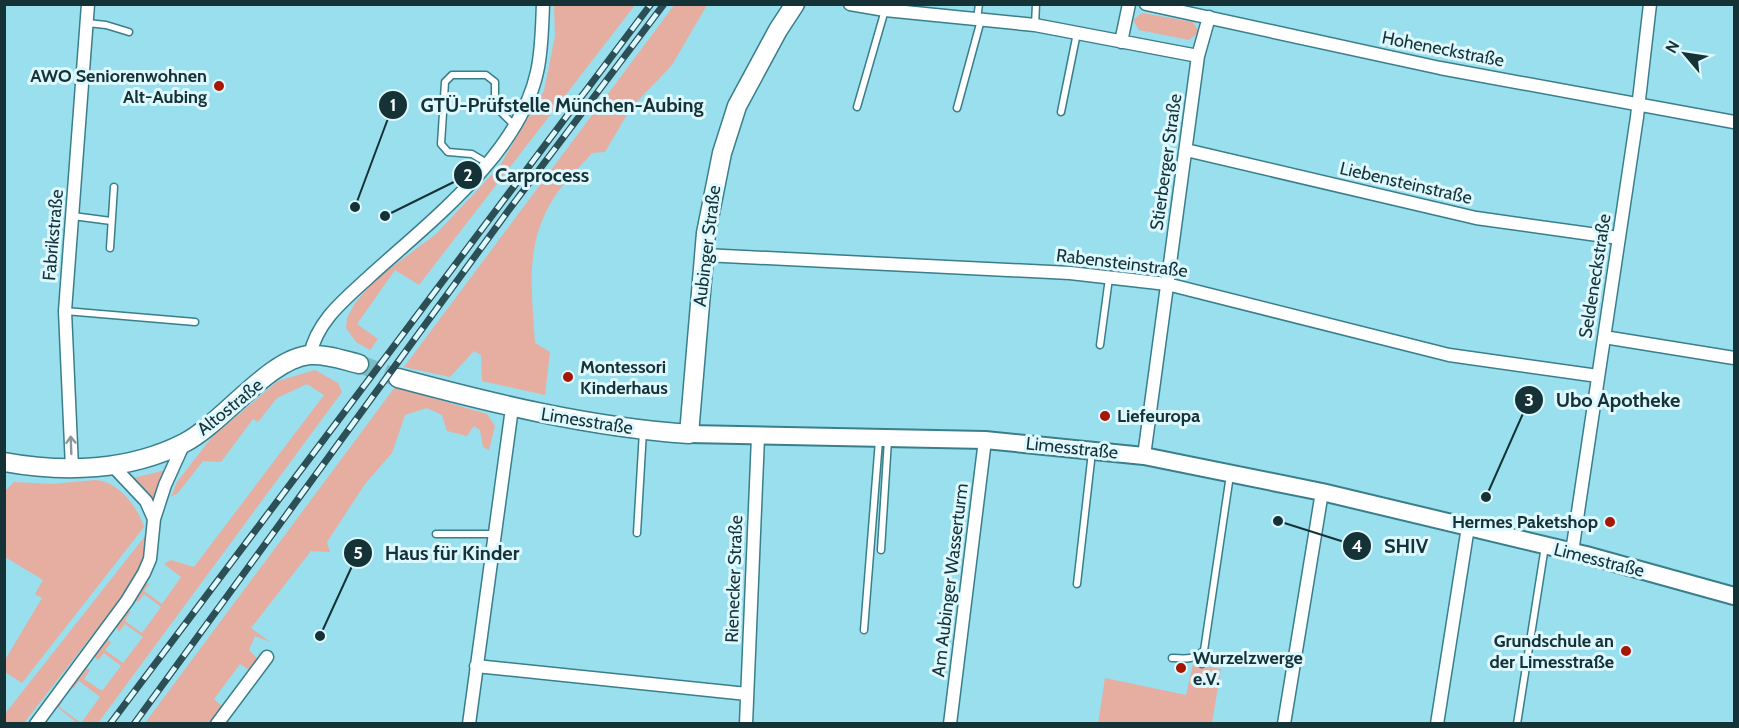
<svg xmlns="http://www.w3.org/2000/svg" width="1739" height="728" viewBox="0 0 1739 728" font-family="Cabin,sans-serif">
	<style>
		.green { fill: #e6ada1 }
		.lines { fill: none; stroke-linecap: round; stroke-linejoin: round }
		.secondary-tunnel { stroke: #7fbcc9; stroke-width: 18; stroke-dasharray: 18 9; stroke-linecap: butt }
		.service-casing { stroke: #397e8b; stroke-width: 9 }
		.minor-casing { stroke: #397e8b; stroke-width: 15 }
		.tertiary-casing { stroke: #397e8b; stroke-width: 20 }
		.secondary-casing { stroke: #397e8b; stroke-width: 21 }
		.service { stroke: #fff; stroke-width: 6 }
		.minor { stroke: #fff; stroke-width: 12 }
		.tertiary { stroke: #fff; stroke-width: 16 }
		.secondary { stroke: #fff; stroke-width: 18 }
		.rail-casing { stroke: #2b4f55; stroke-width: 7 }
		.rail { stroke: #ddf8fe; stroke-width: 4.5; stroke-dasharray: 14; stroke-linecap: butt }
		.oneway { stroke: #8a989b }
		.poi-dot { fill: #a71600; stroke: #ddf8fe; stroke-width: 2 }
		.labels { text-anchor: middle; dominant-baseline: central; stroke-width: 6; stroke-linejoin: round; paint-order: stroke }
		.street-label { font-size: 18px; fill: #153237; stroke: #ddf8fe }
		.poi-label { font-size: 18px; font-weight: bold; fill: #153237; stroke: #ddf8fe; text-anchor: end }
		.leader { fill: none; stroke: #153237; stroke-width: 2 }
		.callout-dot { fill: #153237; stroke: #ddf8fe; stroke-width: 2 }
		.mark-label { font-size: 18px; text-anchor: middle; font-weight: bold; fill: #fff }
		.callout-label { font-size: 20px; text-anchor: middle; font-weight: bold; fill: #153237; stroke: #ddf8fe; stroke-width: 6; stroke-linejoin: round; paint-order: stroke }
	</style>
	<rect width="100%" height="100%" fill="#99dfed"/>
	<!-- green -->
	<path class="green" d="M675,4L707,5L672,65L631,108L605,152L592,153C579,168 563,183 553,199C524,246 532,291 535,343L550,352L545,395L482,381L481,355L474,351L450,377L404,367Z
		M554,5H635L419,285L395,270L357,324L378,339L370,350L356,342L346,328L347,318L355,303L376,279L436,234L499,167L544,91L555,36Z
		M1142,13L1193,22L1199,32L1189,40L1139,30L1133,20Z
		M315,370L338,383L342,392L98,723H77L56,706L62,698L64,699L59,707L81,723L100,697L79,681L73,689L71,686L86,668L90,670L84,679L102,691L121,666L104,653L98,660L94,656L106,639L111,642L105,650L123,663L143,637L125,624L119,632L116,626L128,610L130,612L125,621L142,633L161,607L144,594L138,602L135,599L143,585L150,583L144,591L162,604L181,577L164,564L171,560L194,567L324,395L307,384L277,398L258,422L253,419L221,462L203,461L178,493L171,497L177,482L212,437L278,381Z
		M395,387L487,414L495,426L489,450L483,447L480,430L474,426L467,436L447,431L442,415L427,408L405,415L392,453L365,484L327,542L330,552L311,551L251,628L270,642L255,636L249,650L257,658L249,670L240,664L214,699L222,706L209,723H145Z
		M166,470L153,499L133,478Z
		M96,480C119,482 137,506 144,527L22,683L5,672V660L42,598L35,594L43,580L5,557V491L14,482L51,484Z
		M149,531L147,552L128,589L24,723H5L4,715Z
		M1193,664L1221,669L1212,723L1098,724L1105,678L1186,695Z"/>
	<g class="lines">
		<!-- secondary-tunnel -->
		<path class="secondary-tunnel" d="M359,364L398,378"/>
		<!-- service casing -->
		<g class="service-casing">
			<path id="service" d="M977,19L979,4
				M87,23L106,25L129,32
				M1035,25L1036,4
				M857,107L885,10
				M957,108L981,20
				M1061,112L1077,33
				M487,163L472,154L448,152L441,144L445,82L452,75H486L495,82V106L514,125
				M73,216L111,221
				M110,248L114,187
				M65,311L195,322
				M1100,345L1109,278
				M637,533L643,431
				M436,534H493
				M881,550L888,440
				M1077,584L1092,452
				M864,630L879,440
				M1172,658C1186,659 1194,660 1204,650
				M1202,664L1230,475
				M1517,724L1545,546"/>
		</g>
		<!-- minor casing -->
		<g class="minor-casing">
			<path id="minor" d="M850,4L885,10L1035,25L1198,56
				M1146,4L1440,68L1734,122
				M1121,42L1129,4
				M1186,150L1476,218L1619,238
				M704,255L1070,273L1167,284L1449,355L1598,376
				M1604,337L1734,358
				M310,355C317,321 344,300 369,277C428,223 519,155 537,72C542,50 542,27 543,4
				M1144,456L1198,56L1209,17
				M112,465L146,501L154,519
				M72,468L65,311L88,4
				M1572,552L1637,117L1650,4
				M476,666L747,694
				M36,724L127,601L144,573L150,559L154,519L165,485L184,443
				M217,724L267,657
				M469,724L512,408
				M746,724L758,437
				M950,724L985,440
				M1284,724L1322,492
				M1437,724L1468,527"/>
		</g>
		<!-- tertiary casing -->
		<g class="tertiary-casing">
			<path id="tertiary" d="M689,434L985,440L1144,456L1322,492L1586,555L1734,596"/>
		</g>
		<!-- secondary casing -->
		<g class="secondary-casing">
			<path id="secondary" d="M398,378C495,404 589,427 689,434L706,233L722,153L737,106L778,30L795,4
				M4,462C64,473 129,471 184,443C223,423 269,358 310,355C327,354 343,360 359,364"/>
		</g>
		<!-- service -->
		<use href="#service" class="service"/>
		<!-- minor -->
		<use href="#minor" class="minor"/>
		<!-- tertiary -->
		<use href="#tertiary" class="tertiary"/>
		<!-- secondary -->
		<use href="#secondary" class="secondary"/>
		<!-- rail casing -->
		<g class="rail-casing">
			<path id="rail" d="M110,724L651,4
				M134,724L508,211L664,4"/>
		</g>
		<!-- rail -->
		<use href="#rail" class="rail"/>
	</g>
	<!-- one-way arrows -->
	<defs><path id="oneway-shaft" d="M-6 0H5M1.5-3L5.5 0L1.5 3" fill="none" stroke-width="1.6" stroke-linecap="round" stroke-linejoin="round" transform="scale(1.5)"/></defs>
	<use class="oneway" href="#oneway-shaft" transform="translate(71 445) rotate(-92)"/>
	<!-- markers -->
	<g class="poi-dot">
		<circle cx="219" cy="86" r="6"/>
		<circle cx="568" cy="377" r="6"/>
		<circle cx="1105" cy="416" r="6"/>
		<circle cx="1610" cy="522" r="6"/>
		<circle cx="1626" cy="651" r="6"/>
		<circle cx="1181" cy="668" r="6"/>
	</g>
	<g class="labels">
		<!-- street labels -->
		<g class="street-label">
			<text transform="translate(1443 49) rotate(11)">Hoheneckstraße</text>
			<text transform="translate(1166 162) rotate(-82)">Stierberger Straße</text>
			<text transform="translate(1406 183) rotate(13)">Liebensteinstraße</text>
			<text transform="translate(53 235) rotate(-85)">Fabrikstraße</text>
			<text transform="translate(707 246) rotate(-83)">Aubinger Straße</text>
			<text transform="translate(1122 263) rotate(7)">Rabensteinstraße</text>
			<text transform="translate(1595 276) rotate(-81)">Seldeneckstraße</text>
			<text transform="translate(230 407) rotate(-39)">Altostraße</text>
			<text transform="translate(587 421) rotate(9)">Limesstraße</text>
			<text transform="translate(1072 448) rotate(6)">Limesstraße</text>
			<text transform="translate(1599 560) rotate(14)">Limesstraße</text>
			<text transform="translate(734 579) rotate(-88)">Rienecker Straße</text>
			<text transform="translate(950 580) rotate(-83)">Am Aubinger Wasserturm</text>
		</g>
		<!-- poi labels -->
		<g class="poi-label">
			<text x="207" y="76">AWO Seniorenwohnen<tspan x="207" dy="21">Alt-Aubing</tspan></text>
			<text x="580" y="367" text-anchor="start">Montessori<tspan x="580" dy="21">Kinderhaus</tspan></text>
			<text x="1117" y="416" text-anchor="start">Liefeuropa</text>
			<text x="1598" y="522">Hermes Paketshop</text>
			<text x="1614" y="641">Grundschule an<tspan x="1614" dy="21">der Limesstraße</tspan></text>
			<text x="1193" y="658" text-anchor="start">Wurzelzwerge<tspan x="1193" dy="21">e.V.</tspan></text>
		</g>
	</g>
	<!-- callouts -->
	<path class="leader" d="M355 207L393 105M385 216L468 175M1486 497L1529 400M1278 521L1357 546M320 636L358 553"/>
	<g class="callout-dot">
		<circle cx="355" cy="207" r="6"/>
		<circle cx="385" cy="216" r="6"/>
		<circle cx="1486" cy="497" r="6"/>
		<circle cx="1278" cy="521" r="6"/>
		<circle cx="320" cy="636" r="6"/>
		<circle cx="393" cy="105" r="15"/>
		<circle cx="468" cy="175" r="15"/>
		<circle cx="1529" cy="400" r="15"/>
		<circle cx="1357" cy="546" r="15"/>
		<circle cx="358" cy="553" r="15"/>
	</g>
	<g class="mark-label">
		<text x="393" y="111">1</text>
		<text x="468" y="181">2</text>
		<text x="1529" y="406">3</text>
		<text x="1357" y="552">4</text>
		<text x="358" y="559">5</text>
	</g>
	<g class="callout-label">
		<text x="562" y="112">GTÜ-Prüfstelle München-Aubing</text>
		<text x="542" y="182">Carprocess</text>
		<text x="1618" y="407">Ubo Apotheke</text>
		<text x="1406" y="553">SHIV</text>
		<text x="452" y="560">Haus für Kinder</text>
	</g>
	<!-- border -->
	<rect width="1739" height="728" fill="none" stroke="#153237" stroke-width="12"/>
	<!-- north arrow -->
	<g transform="translate(1685 54) rotate(299)" stroke="#ddf8fe" stroke-width="4.5" paint-order="stroke">
	<path d="M0-4.5L10 22L0 15L-10 22Z" fill="#153237"/>
	<text y="-9" font-size="16" font-weight="bold" text-anchor="middle" fill="#153237">N</text>
	</g>
</svg>
